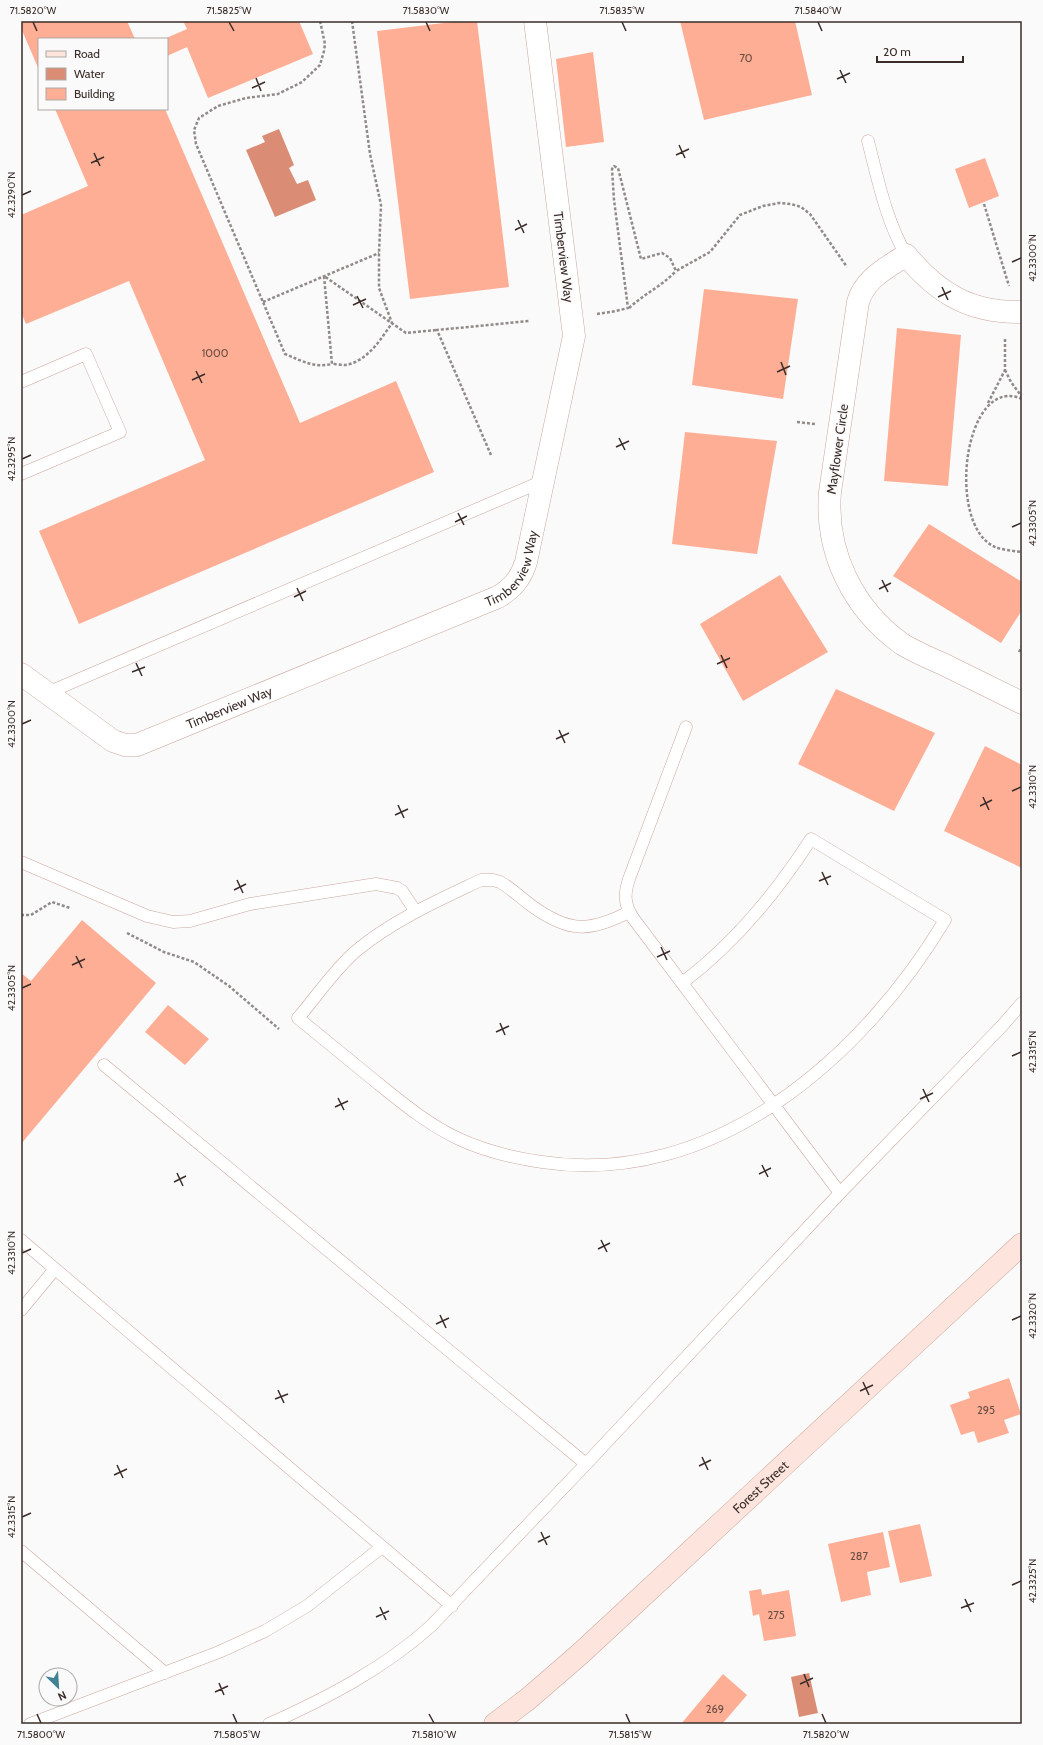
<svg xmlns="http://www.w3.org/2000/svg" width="1043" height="1745" viewBox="0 0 1043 1745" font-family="Cabin,sans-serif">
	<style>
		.water { fill: #da8d74 }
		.building { fill: #feae94 }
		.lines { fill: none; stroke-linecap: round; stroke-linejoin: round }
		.lane-casing { stroke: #cba89d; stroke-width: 13 }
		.street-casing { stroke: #cba89d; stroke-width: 23 }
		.secondary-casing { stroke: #cba89d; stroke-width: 23 }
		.path { stroke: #918a88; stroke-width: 2.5; stroke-dasharray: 3 2; stroke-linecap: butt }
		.lane { stroke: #fff; stroke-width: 12 }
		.street { stroke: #fff; stroke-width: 22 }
		.secondary { stroke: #fde5dd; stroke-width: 22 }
		.ticks { fill: none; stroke: #3a2c28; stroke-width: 1.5 }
		.labels { text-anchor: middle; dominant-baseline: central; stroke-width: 3.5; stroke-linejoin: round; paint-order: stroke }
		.number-label { font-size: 11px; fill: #6b4c43 }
		.street-label { font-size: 13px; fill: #3a2c28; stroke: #fafafa }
		.neatline { fill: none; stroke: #3a2c28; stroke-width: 1.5 }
		.ticks-label { font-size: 10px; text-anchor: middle; fill: #3a2c28 }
	</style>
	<rect width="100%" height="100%" fill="#fafafa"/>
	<!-- water -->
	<path class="water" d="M279,129L294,165L289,168L297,184L308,180L316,200L275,217L246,150L265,142L262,136Z
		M809,1673L818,1713L799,1717L791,1677Z"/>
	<!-- building -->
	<path class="building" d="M21,21H127L135,39H39V70L21,28Z
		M183,21H299L313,54L208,98L187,47L167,56V39H164L187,29Z
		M460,21H477L509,287L410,299L377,31Z
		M680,21H795L812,95L704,120Z
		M593,52L604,142L566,147L556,59Z
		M55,109H165L300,423L396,381L434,472L79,624L39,531L205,460L129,281L26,324L21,312V215L88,186Z
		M985,158L999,196L969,208L955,169Z
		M704,289L798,299L783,399L692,385Z
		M897,328L961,335L948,486L884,481Z
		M685,432L777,441L757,554L672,544Z
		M929,524L1022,582V610L1001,643L893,576Z
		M780,575L828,652L743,701L700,624Z
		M836,689L935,733L894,811L798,764Z
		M985,746L1022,765V868L944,831Z
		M82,920L156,983L21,1144V973L31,981Z
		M168,1005L209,1039L185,1065L145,1032Z
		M1009,1378L1021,1414L1004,1420L1009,1433L978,1443L974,1431L961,1435L950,1405L970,1398L968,1392Z
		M920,1524L932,1576L900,1583L888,1531Z
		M883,1532L890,1567L867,1572L871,1595L841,1602L828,1544Z
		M761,1589L762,1595L789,1590L796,1636L764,1641L759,1614L753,1616L749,1591Z
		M723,1674L747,1695L723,1723L725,1724H681Z"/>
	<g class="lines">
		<!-- lane casing -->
		<g class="lane-casing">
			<path id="lane" d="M868,141C878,180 886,220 906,255
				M21,382L86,354L120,432L21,474
				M47,693L543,481
				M686,727L629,879C624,894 624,904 633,918L840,1193
				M21,862L147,916L173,922L190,921L250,904L376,884L397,888L402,891L416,912
				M629,912C590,932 569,933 532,906C521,898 512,889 500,882L493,880H481C439,900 393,920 356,951C334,970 317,996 298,1018C324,1039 349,1060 375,1081C401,1102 427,1124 459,1139C485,1151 514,1158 542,1162C714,1188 862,1058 945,920L811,839C776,893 734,944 682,983
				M104,1065L586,1464
				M21,1240L452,1606
				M21,1310L55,1269
				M21,1551L165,1673
				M30,1724L219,1652L265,1631L307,1606L382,1547
				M269,1724C327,1698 383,1669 431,1626L586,1464L840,1193L1001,1027L1022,1003"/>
		</g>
		<!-- street casing -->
		<g class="street-casing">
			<g id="street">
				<path d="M1022,312C971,313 938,294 906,255C887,268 865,278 858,302L830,492C825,552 853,609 902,644C915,652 929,658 943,664C969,677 996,690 1022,703"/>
				<path id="s1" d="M21,674L113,741L125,745H137L498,597C513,588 521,578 526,562L574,336L535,21"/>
			</g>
		</g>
		<!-- secondary casing -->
		<g class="secondary-casing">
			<g id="secondary">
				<path id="s2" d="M495,1724L528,1699L580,1654L1022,1244"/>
			</g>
		</g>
		<!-- path -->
		<path class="path" d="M320,21L325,44L324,51L320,65L302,82L278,94L246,98L218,106L199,118L194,130L196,144L285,354C302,361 314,368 332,364
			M352,21L370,154L381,205L379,253V288L392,323C381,339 367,362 345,365C341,365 336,364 332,364L324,276L406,333L437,330
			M984,204L1009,286
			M263,302L379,253
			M629,308C644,294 662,286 676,271
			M597,314L616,311L628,308L614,200L612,169L614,166L618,168L641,259L662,253L670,258L676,271L710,252L740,215L763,206L779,203L791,204L801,207L810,214L847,267
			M1005,370L1011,382L1022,397
			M1022,399C964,373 945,525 995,547C1003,550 1013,551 1022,552
			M988,403L1005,370V337
			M797,422L815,424
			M491,455L437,330L529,321
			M1019,652L1022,646
			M21,915H31L52,902L70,908
			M127,933L164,952L194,962L229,986L279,1029"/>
		<!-- lane -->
		<use href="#lane" class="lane"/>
		<!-- street -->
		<use href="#street" class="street"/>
		<!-- secondary -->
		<use href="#secondary" class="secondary"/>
	</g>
	<!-- ticks -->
	<path class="ticks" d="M33,22L37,31M229,22L234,31M426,22L430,31M622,22L626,31M818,22L822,31M840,70L846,83M256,78L261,91M837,79L850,73M252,88L265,82M679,145L685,158M94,153L100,166M676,155L689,149M91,163L104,157M22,195L31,191M518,220L524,233M515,230L527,224M1012,262L1021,258M942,287L948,300M357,296L363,308M938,297L951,291M353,305L366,299M781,362L786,375M196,371L202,383M777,372L790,366M192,380L205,374M619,438L625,450M616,447L629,441M22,459L31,455M458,513L464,525M455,522L467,516M1012,527L1021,523M882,580L888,592M297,588L303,601M879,589L891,583M294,597L306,591M721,655L727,668M136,663L142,676M717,664L730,658M132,672L145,667M22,724L31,720M559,730L565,743M556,739L569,733M1012,791L1021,787M983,797L989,810M398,805L404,818M980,806L992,800M395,815L408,809M822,872L828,885M237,880L243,893M819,881L831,876M234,890L246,884M661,947L667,960M76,956L82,968M657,957L670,951M72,965L85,959M22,988L31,984M500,1023L505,1035M496,1032L509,1026M1012,1056L1021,1052M923,1089L929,1102M338,1098L344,1110M920,1099L933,1093M335,1107L348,1101M762,1165L768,1177M177,1173L183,1186M759,1174L771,1168M174,1182L186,1176M601,1240L607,1252M598,1249L610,1243M22,1253L31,1249M440,1315L446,1328M1012,1320L1021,1316M436,1324L449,1318M863,1382L869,1395M278,1390L284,1403M860,1391L873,1385M275,1399L288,1394M702,1457L708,1470M117,1465L123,1478M699,1466L711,1460M114,1475L127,1469M22,1517L31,1513M541,1532L547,1545M538,1542L550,1536M1012,1585L1021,1581M965,1599L971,1612M380,1607L386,1620M961,1608L974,1603M376,1617L389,1611M804,1674L809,1687M219,1683L224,1695M800,1684L813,1678M215,1692L228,1686M37,1714L41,1723M233,1714L237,1723M429,1714L434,1723M626,1714L630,1723M822,1714L826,1723"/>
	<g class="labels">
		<!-- number labels -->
		<g class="number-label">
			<text x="746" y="58">70</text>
			<text x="215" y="353">1000</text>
			<text x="986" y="1410">295</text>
			<text x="859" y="1556">287</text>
			<text x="776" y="1615">275</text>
			<text x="715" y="1709">269</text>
		</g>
		<!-- street labels -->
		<g class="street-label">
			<text transform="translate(564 257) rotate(83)">Timberview Way</text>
			<text transform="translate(837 449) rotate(-82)">Mayflower Circle</text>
			<text stroke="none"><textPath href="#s1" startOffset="561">Timberview Way</textPath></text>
			<text stroke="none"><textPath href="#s1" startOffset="238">Timberview Way</textPath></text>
			<text stroke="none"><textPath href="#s2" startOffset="356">Forest Street</textPath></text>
		</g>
	</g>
	<!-- border -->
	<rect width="1043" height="1745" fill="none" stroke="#fafafa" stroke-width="44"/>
	<!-- legend -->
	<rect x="38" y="38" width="130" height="72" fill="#fafafa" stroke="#ada8a6"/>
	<rect x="46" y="51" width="20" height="6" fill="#fde5dd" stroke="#ada8a6"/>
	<text x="74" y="58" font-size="12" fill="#3a2c28">Road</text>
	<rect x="46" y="68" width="20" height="12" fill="#da8d74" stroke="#ada8a6"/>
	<text x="74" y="78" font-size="12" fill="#3a2c28">Water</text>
	<rect x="46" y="88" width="20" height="12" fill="#feae94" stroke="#ada8a6"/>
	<text x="74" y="98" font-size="12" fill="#3a2c28">Building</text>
	<!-- north arrow -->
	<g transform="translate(58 1687) rotate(155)"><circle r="19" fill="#fafafa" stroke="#ada8a6"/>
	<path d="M0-3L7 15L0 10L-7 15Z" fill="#418294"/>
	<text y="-6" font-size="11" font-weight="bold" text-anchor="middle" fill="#3a2c28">N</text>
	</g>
	<!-- scale -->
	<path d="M877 56v6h86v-6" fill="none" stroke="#3a2c28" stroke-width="2"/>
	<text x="883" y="56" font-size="12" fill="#3a2c28" stroke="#fafafa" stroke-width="3" paint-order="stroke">20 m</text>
	<rect x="22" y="22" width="999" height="1701" class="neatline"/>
	<g class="ticks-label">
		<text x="33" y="14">71.5820°W</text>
		<text x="229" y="14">71.5825°W</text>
		<text x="426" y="14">71.5830°W</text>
		<text x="622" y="14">71.5835°W</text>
		<text x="818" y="14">71.5840°W</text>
		<text transform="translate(11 195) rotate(-90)" y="4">42.3290°N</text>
		<text transform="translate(1032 258) rotate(-90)" y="4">42.3300°N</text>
		<text transform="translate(11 459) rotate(-90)" y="4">42.3295°N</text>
		<text transform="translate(1032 523) rotate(-90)" y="4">42.3305°N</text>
		<text transform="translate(11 724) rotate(-90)" y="4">42.3300°N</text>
		<text transform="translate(1032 787) rotate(-90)" y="4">42.3310°N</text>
		<text transform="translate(11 988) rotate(-90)" y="4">42.3305°N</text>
		<text transform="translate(1032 1052) rotate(-90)" y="4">42.3315°N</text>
		<text transform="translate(11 1253) rotate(-90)" y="4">42.3310°N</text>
		<text transform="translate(1032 1316) rotate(-90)" y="4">42.3320°N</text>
		<text transform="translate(11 1517) rotate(-90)" y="4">42.3315°N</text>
		<text transform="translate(1032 1581) rotate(-90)" y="4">42.3325°N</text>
		<text x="41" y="1738">71.5800°W</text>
		<text x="237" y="1738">71.5805°W</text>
		<text x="434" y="1738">71.5810°W</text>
		<text x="630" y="1738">71.5815°W</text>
		<text x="826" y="1738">71.5820°W</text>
	</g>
</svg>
